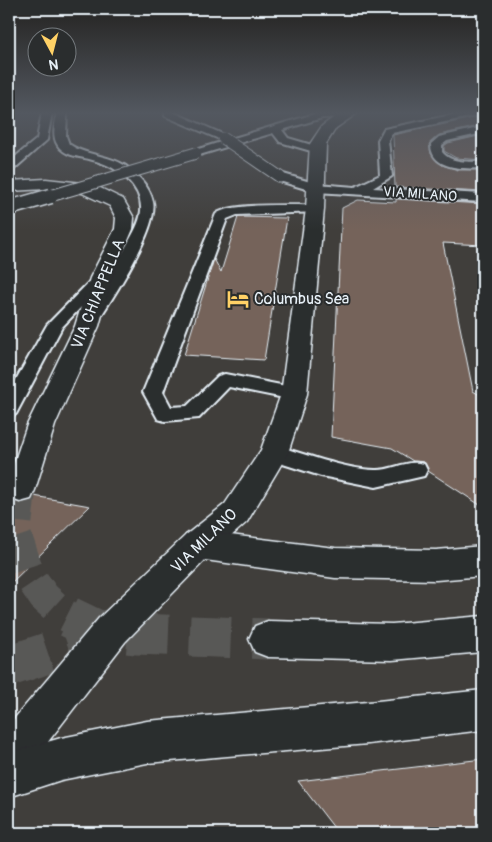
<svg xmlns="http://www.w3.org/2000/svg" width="492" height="842" viewBox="0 0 492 842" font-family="Pangolin,sans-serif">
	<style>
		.building { fill: #74645a; stroke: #e8f1f8 }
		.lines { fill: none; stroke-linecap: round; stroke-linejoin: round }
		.minor-tunnel-far1 { stroke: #595957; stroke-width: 32; stroke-dasharray: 32 16; stroke-linecap: butt }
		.minor-tunnel { stroke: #595957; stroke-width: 41; stroke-dasharray: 41 21; stroke-linecap: butt }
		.service-casing { stroke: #e8f1f8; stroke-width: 4 }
		.minor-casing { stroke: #e8f1f8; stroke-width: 3 }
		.secondary-casing { stroke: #e8f1f8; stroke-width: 3 }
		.primary-casing { stroke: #e8f1f8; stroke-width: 3 }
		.service { fill: #2a2d2e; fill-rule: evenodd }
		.minor { fill: #2a2d2e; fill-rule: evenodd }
		.secondary { fill: #2a2d2e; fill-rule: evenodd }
		.primary { fill: #2a2d2e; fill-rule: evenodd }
		.service-bridge-far1-casing { stroke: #e8f1f8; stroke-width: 13; stroke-linecap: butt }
		.service-bridge-casing { stroke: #e8f1f8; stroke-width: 17; stroke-linecap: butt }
		.service-bridge-far1 { stroke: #2a2d2e; stroke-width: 11 }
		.service-bridge { stroke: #2a2d2e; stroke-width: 14 }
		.labels { text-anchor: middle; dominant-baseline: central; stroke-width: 4; stroke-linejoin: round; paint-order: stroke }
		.far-street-label { font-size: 14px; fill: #e8f1f8; stroke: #2a2d2e }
		.street-label { font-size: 16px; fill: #e8f1f8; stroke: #2a2d2e }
		.poi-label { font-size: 16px; fill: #e8f1f8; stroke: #2a2d2e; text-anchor: start }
	</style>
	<rect width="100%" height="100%" fill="#403e3b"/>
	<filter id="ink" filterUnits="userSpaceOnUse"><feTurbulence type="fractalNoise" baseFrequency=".02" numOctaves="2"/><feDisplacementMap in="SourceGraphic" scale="10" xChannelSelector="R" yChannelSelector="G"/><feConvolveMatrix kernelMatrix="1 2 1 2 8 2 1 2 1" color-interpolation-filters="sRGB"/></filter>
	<g filter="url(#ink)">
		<!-- building -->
		<path class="building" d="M483,116V125L439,135L429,144L431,154L442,165L458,170H483V192L395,187L393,135Z
			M483,135V160L456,158L444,151V146L448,143Z
			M396,199L483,204V245L443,243L473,391L483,397V507L428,471L424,462L413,461L392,448L331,437L342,208L358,200L396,202Z
			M238,217L287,218L264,360L184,355L214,259L221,272Z
			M34,496L90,506L9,585V500L20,504L31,501Z
			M483,759V833H338L298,781Z"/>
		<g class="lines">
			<!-- minor-tunnel-far1 -->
			<path class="minor-tunnel-far1" d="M20,490L15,534L29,575L44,597L63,614L71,618"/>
			<!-- minor-tunnel -->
			<path class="minor-tunnel" d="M69,617L96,630L137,634L268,639
				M9,666L74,644L113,638"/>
			<!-- service casing -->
			<g class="service-casing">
				<path id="service" d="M42,112H52L47,140L13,170L9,171V162L37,139Z
					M57,112H67L66,136L69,144C85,156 107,154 126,166C138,175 150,187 153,202C159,227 114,296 99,319H87L85,315C100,291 115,268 128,243C133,233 140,223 141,211C143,187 118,167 96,161C83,156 63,158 56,142C52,133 56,121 57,112Z
					M165,112H173L227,136L228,138L227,140L321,112H351L352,114L347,117L322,118L282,130L288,138L322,148L324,150L322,152L318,153L280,142L273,133L196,156L192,155L190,153L192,151L224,141L165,116Z
					M466,112H483V114L392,133L388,140L392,176L373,188L483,194V202L316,192L276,180L274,177L280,173L317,184L355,187L380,175L378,140L384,129Z
					M483,127V133L447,141L442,145V152C451,164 470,161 483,162V168C464,169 431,170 431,144L439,137Z
					M315,205L322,209L320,212L237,215L227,219L163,392L171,407L187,406L218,376L225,374L301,389L304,394L301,399L294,400L229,387L199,418L165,421L158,419L143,392L216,214C232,202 293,206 315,205Z
					M101,273L106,275L109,278L62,327L16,414L9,416V392L47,325L96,275Z
					M274,445C304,454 344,469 375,470C392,471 407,459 424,464L427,470L424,476L376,487L321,476L267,459L263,453L267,447Z"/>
			</g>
			<!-- minor casing -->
			<g class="minor-casing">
				<path id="minor" d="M46,179L92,184L123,199L134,218L133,229L112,278L99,326L55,425L35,490L31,499L20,502L9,498V478L27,425L75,326L90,278L115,229L116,218L110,206L82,193L46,189L9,191V181Z
					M483,616V652L392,660L268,657L255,652L249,639L255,626L268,621L392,624Z"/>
			</g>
			<!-- secondary casing -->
			<g class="secondary-casing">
				<path id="secondary" d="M341,112H359L336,128L326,144L324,209L307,394L288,453L247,522L210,555L125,642L24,773L9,779V725L99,618L186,535L225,504L261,450L281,394L306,209L310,144L322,126Z"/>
			</g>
			<!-- primary casing -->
			<g class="primary-casing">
				<path id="primary" d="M198,531L335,548L436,550L483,546V576L436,580L335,578L198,559L186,555L181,545L186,535Z
					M483,690V730L368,744L147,763L61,780L9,797V753L61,738L147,721L368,702Z"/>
			</g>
			<!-- service -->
			<use href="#service" class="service"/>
			<!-- minor -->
			<use href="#minor" class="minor"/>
			<!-- secondary -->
			<use href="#secondary" class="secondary"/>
			<!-- primary -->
			<use href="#primary" class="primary"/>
			<!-- service-bridge-far1 casing -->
			<g class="service-bridge-far1-casing">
				<path id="service-bridge-far1" d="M223,138L280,177
					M47,197L196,153"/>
			</g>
			<!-- service-bridge casing -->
			<g class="service-bridge-casing">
				<path id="service-bridge" d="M9,208L51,196"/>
			</g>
			<!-- service-bridge-far1 -->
			<use href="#service-bridge-far1" class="service-bridge-far1"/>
			<!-- service-bridge -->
			<use href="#service-bridge" class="service-bridge"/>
		</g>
	</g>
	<!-- sky -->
	<linearGradient id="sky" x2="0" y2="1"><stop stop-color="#232220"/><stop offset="0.49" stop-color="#535860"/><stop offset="1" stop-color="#535860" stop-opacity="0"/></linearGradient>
	<rect width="492" height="230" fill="url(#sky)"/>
	<!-- icons -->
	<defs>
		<g id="hotel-bare" transform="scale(1.725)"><path d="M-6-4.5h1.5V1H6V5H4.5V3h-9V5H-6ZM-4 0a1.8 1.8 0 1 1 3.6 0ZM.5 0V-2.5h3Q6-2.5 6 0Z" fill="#ffd166" stroke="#2a2d2e" stroke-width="2.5" paint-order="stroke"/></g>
	</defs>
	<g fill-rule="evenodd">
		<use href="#hotel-bare" x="238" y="299"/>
	</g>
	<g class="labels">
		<!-- far-street labels -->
		<g class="far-street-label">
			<text transform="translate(420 194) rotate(4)">VIA MILANO</text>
		</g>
		<!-- street labels -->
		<g class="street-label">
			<text transform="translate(98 294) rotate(-68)">VIA CHIAPPELLA</text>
			<text transform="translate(204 541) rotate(-44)">VIA MILANO</text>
		</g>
		<!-- poi labels -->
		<g class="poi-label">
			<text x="254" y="299">Columbus Sea</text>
		</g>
	</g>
	<!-- margin -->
	<rect width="492" height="842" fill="none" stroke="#2a2d2e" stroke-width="30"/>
	<rect x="15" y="15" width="462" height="812" fill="none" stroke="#e8f1f8" stroke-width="2" filter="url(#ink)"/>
	<!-- north arrow -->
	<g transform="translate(52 52) rotate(173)"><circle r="24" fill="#2a2d2e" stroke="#767b7f"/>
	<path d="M0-4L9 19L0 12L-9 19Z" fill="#ffd166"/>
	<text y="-8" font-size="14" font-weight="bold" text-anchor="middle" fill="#e8f1f8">N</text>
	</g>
</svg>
